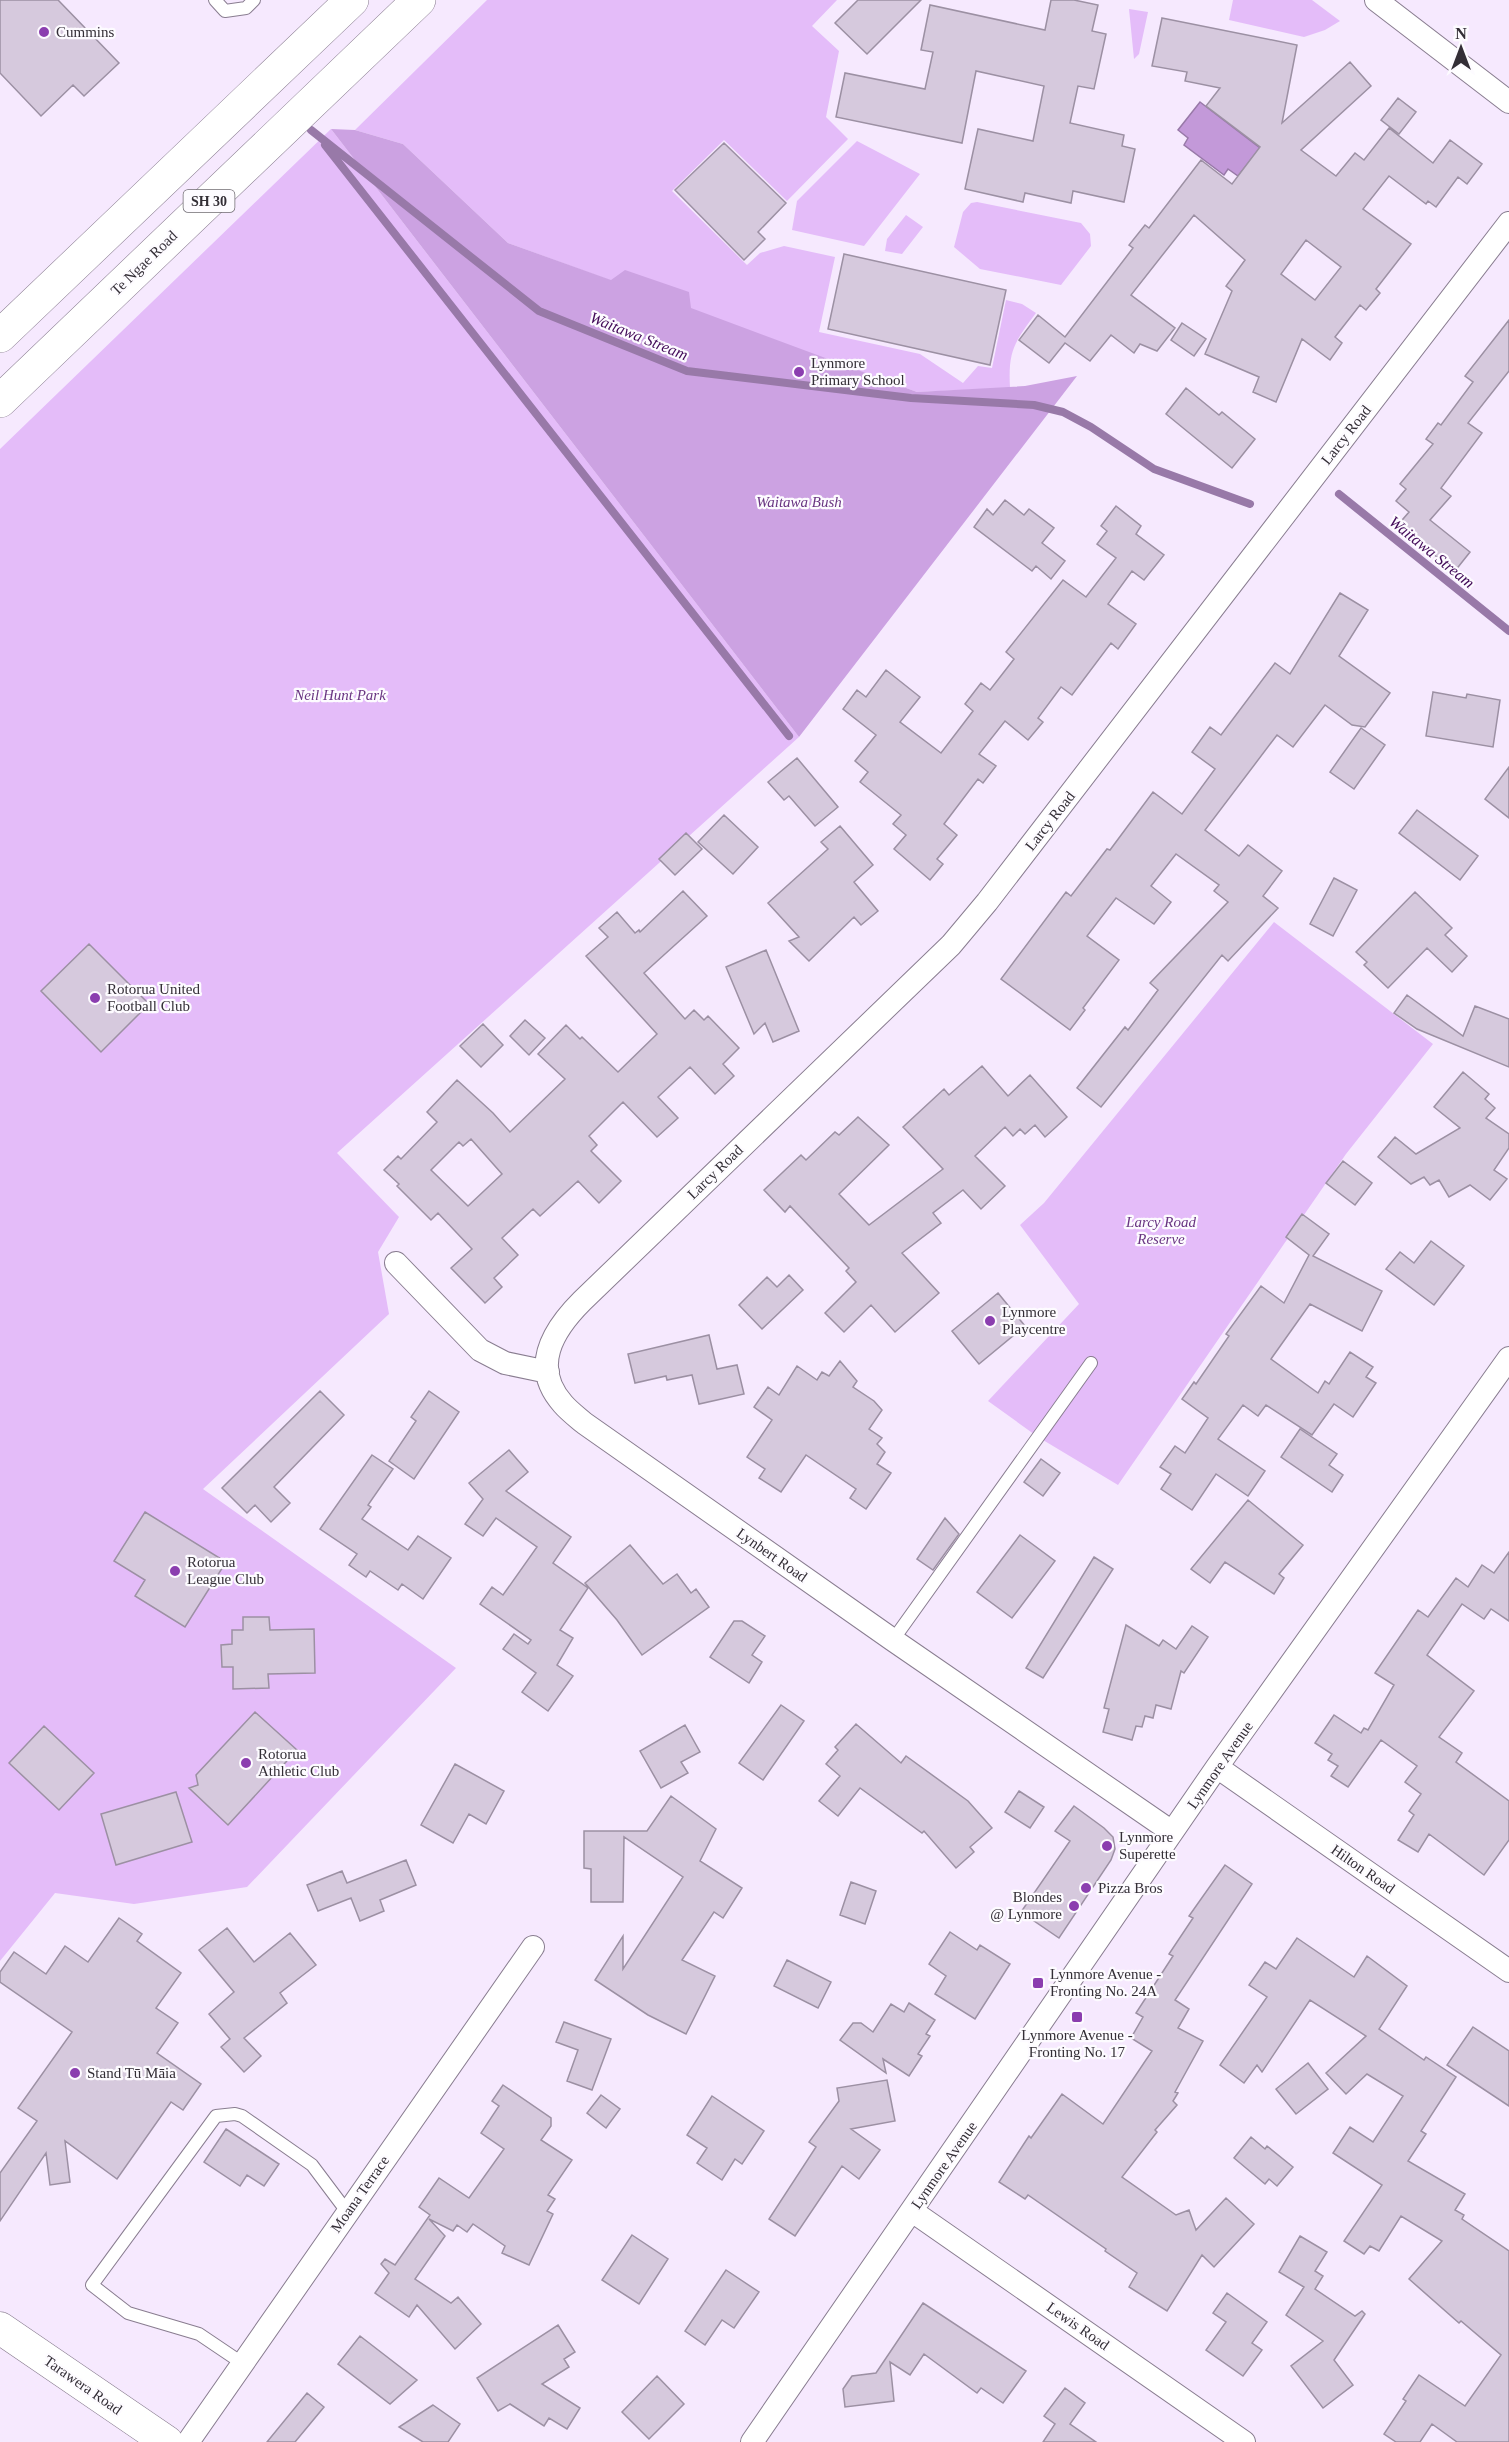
<svg xmlns="http://www.w3.org/2000/svg" width="1509" height="2442" viewBox="0 0 1509 2442" font-family="'Times New Roman',serif">
	<style>
		.green { fill: #e4bcf9 }
		.forest { fill: #cca2e2 }
		.water { fill: #c399d9; stroke: #9879a8; stroke-width: 1.5 }
		.lines { fill: none; stroke-linecap: round; stroke-linejoin: round }
		.stream { stroke: #9879a8; stroke-width: 8 }
		.building { fill: #d6c9dd; stroke: #9c90a3; stroke-width: 1.5; fill-rule: evenodd }
		.service-casing { stroke: #897d90; stroke-width: 14 }
		.minor-casing { stroke: #897d90; stroke-width: 24 }
		.secondary-casing { stroke: #897d90; stroke-width: 33 }
		.trunk-casing { stroke: #897d90; stroke-width: 34 }
		.service { stroke: #fff; stroke-width: 12 }
		.minor { stroke: #fff; stroke-width: 22 }
		.secondary { stroke: #fff; stroke-width: 32 }
		.trunk { stroke: #fff; stroke-width: 33 }
		.poi-dot { fill: #8b3eaf; stroke: #fdfbff; stroke-width: 2 }
		.labels { text-anchor: middle; dominant-baseline: central; stroke-width: 4.5; stroke-linejoin: round; paint-order: stroke }
		.shield { fill: #fdfbff; stroke: #706c72; stroke-width: 1.5 }
		.shield-label { font-size: 14px; font-weight: bold; fill: #332e36 }
		.poi-label { font-size: 15px; fill: #332e36; stroke: #fdfbff; text-anchor: start }
		.street-label { font-size: 15px; fill: #332e36; stroke: #fdfbff }
		.park-label { font-size: 15px; font-style: italic; fill: #693582; stroke: #fdfbff }
		.water-label { font-size: 16px; font-style: italic; fill: #420a58; stroke: #fdfbff }
	</style>
	<rect width="100%" height="100%" fill="#f6e9fe"/>
	<!-- green -->
	<path class="green" d="M487,0H837L812,26L839,51L826,117L848,139L787,201L724,140L672,191L747,265L760,253L784,246L835,257L819,332L920,354L963,383L978,366L992,368L1006,300L1022,304L1036,313C1014,343 1008,350 1010,388L917,392L508,243L403,144L355,130Z
		M1233,0H1312L1340,21L1325,30L1304,37L1229,20Z
		M1129,9L1148,12L1139,54L1134,59Z
		M331,129L799,737L337,1153L399,1217L378,1252L389,1314L203,1489L456,1668L247,1887L134,1904L55,1893L0,1961V449Z
		M857,141L920,174L864,246L792,230L797,201Z
		M977,202L1081,223L1090,234L1091,246L1061,285L980,269L954,247L963,212L971,203Z
		M906,215L923,227L902,254L885,251L887,239Z
		M1274,922L1433,1044L1346,1154L1118,1485L1038,1437L988,1401L1079,1304L1020,1225L1044,1203Z"/>
	<!-- forest -->
	<path class="forest" d="M331,129L355,130L403,144L508,243L611,280L625,270L689,292L691,308L917,392L1025,386L1077,376L799,737Z"/>
	<!-- water -->
	<path class="water" d="M1200,102L1260,148L1238,176L1228,169L1224,175L1184,145L1188,138L1178,130Z"/>
	<g class="lines">
		<!-- stream -->
		<path class="stream" d="M311,130L539,311L687,371L911,398L1034,405L1063,412L1091,427L1154,469L1250,504
			M325,145L789,736
			M1339,494L1509,631"/>
	</g>
	<!-- building -->
	<path class="building" d="M0,0H58L119,63L84,96L73,85L41,116L0,73Z
		M858,0H921L867,54L835,23Z
		M1051,0H1074L1098,5L1092,31L1106,34L1094,89L1078,86L1070,123L1124,135L1122,146L1135,149L1124,202L1073,191L1071,203L1025,193L1023,202L965,189L978,129L1033,141L1044,86L976,71L962,143L836,117L845,73L925,89L933,52L921,50L930,5L1045,30Z
		M1162,18L1297,45L1282,123L1350,62L1371,86L1301,150L1336,176L1355,153L1364,160L1389,128L1433,163L1450,140L1482,164L1467,184L1458,177L1436,207L1428,201L1426,204L1389,176L1363,209L1411,244L1376,289L1380,293L1366,310L1360,305L1335,337L1342,343L1330,360L1302,339L1276,402L1253,392L1259,377L1205,354L1232,291L1226,286L1245,260L1194,215L1131,295L1175,328L1157,351L1140,344L1134,353L1111,335L1090,361L1065,343L1049,363L1019,340L1038,315L1065,337L1133,248L1129,245L1145,225L1149,228L1201,160L1232,184L1260,147L1206,106L1220,88L1185,81L1187,72L1152,66ZM1306,240L1341,267L1315,300L1281,274Z
		M1398,98L1416,112L1399,134L1381,120Z
		M724,143L786,203L758,232L765,239L744,260L675,190Z
		M844,254L1006,290L990,365L828,329Z
		M1509,320V371L1468,423L1482,433L1441,488L1451,496L1430,520L1470,552L1455,571L1397,526L1409,512L1396,501L1406,489L1400,484L1433,444L1426,439L1438,423L1441,425L1473,382L1465,376Z
		M1182,323L1206,339L1194,356L1171,340Z
		M1186,388L1219,415L1222,412L1255,439L1232,468L1166,414Z
		M1005,500L1024,515L1029,509L1054,528L1042,543L1065,561L1051,579L1036,566L1032,571L974,527L987,509L993,515Z
		M1116,506L1141,526L1136,534L1164,555L1144,580L1132,571L1108,604L1136,624L1118,649L1111,643L1072,695L1061,687L1038,718L1043,722L1028,740L1005,721L979,754L996,766L983,783L978,779L944,824L957,835L937,859L943,864L930,880L894,849L906,835L893,824L901,815L860,782L868,772L855,761L876,735L843,709L857,690L866,697L886,670L920,697L900,722L941,753L973,711L965,704L981,683L990,690L1014,659L1006,652L1063,580L1086,597L1116,558L1097,544L1107,531L1101,526Z
		M1340,593L1368,610L1339,656L1390,693L1365,727L1352,725L1325,705L1293,747L1277,735L1205,830L1239,856L1248,845L1282,871L1263,896L1278,908L1228,961L1222,955L1101,1107L1077,1088L1125,1027L1128,1030L1158,990L1150,983L1228,902L1214,891L1219,885L1176,854L1151,886L1171,902L1154,924L1116,898L1087,936L1119,960L1083,1008L1085,1010L1070,1030L1001,979L1066,892L1071,896L1107,849L1110,850L1153,792L1182,814L1215,769L1192,752L1210,727L1221,735L1275,663L1290,674Z
		M1433,692L1466,698L1467,694L1500,700L1493,747L1426,736Z
		M1361,728L1385,745L1354,789L1330,772Z
		M797,758L838,807L815,826L789,796L784,800L768,782Z
		M1509,767V818L1485,799Z
		M1417,810L1478,856L1460,880L1399,833Z
		M724,815L758,847L733,874L698,842Z
		M840,826L873,865L854,882L878,911L861,925L854,917L809,961L789,941L799,937L768,903L828,849L821,842Z
		M686,833L702,849L675,875L659,859Z
		M1334,878L1357,890L1333,936L1310,924Z
		M683,891L707,916L644,973L685,1019L694,1010L704,1020L708,1016L739,1048L723,1064L734,1076L715,1094L690,1067L658,1097L678,1118L657,1137L623,1102L589,1136L597,1145L591,1151L621,1181L599,1203L578,1181L540,1216L533,1209L502,1238L518,1255L494,1278L502,1287L485,1303L451,1268L472,1249L438,1213L431,1220L397,1186L399,1184L384,1170L398,1156L401,1159L437,1122L427,1112L457,1080L493,1113L510,1132L565,1079L538,1054L566,1025L580,1039L582,1037L618,1072L657,1034L586,956L608,937L599,928L617,912L635,933L639,930L640,932ZM471,1139L502,1174L468,1206L431,1170L459,1142L463,1146Z
		M1415,892L1452,928L1445,935L1467,956L1452,972L1427,948L1388,988L1364,965L1367,962L1356,952Z
		M89,944L149,1004L101,1052L41,991Z
		M766,950L799,1031L773,1042L765,1023L754,1034L726,967Z
		M1407,995L1463,1036L1475,1006L1509,1019V1067L1417,1029L1394,1013Z
		M525,1020L545,1038L529,1055L510,1036Z
		M483,1024L503,1045L481,1067L460,1046Z
		M982,1066L1008,1096L1030,1075L1067,1117L1045,1137L1035,1125L1025,1134L1020,1129L1013,1136L1005,1127L975,1156L1005,1186L981,1209L963,1190L933,1213L941,1223L902,1253L939,1293L895,1332L871,1305L844,1332L825,1313L856,1282L846,1271L849,1268L790,1206L785,1212L764,1190L801,1155L806,1160L835,1132L839,1135L858,1117L889,1145L839,1194L869,1225L943,1169L903,1127L944,1089L949,1095Z
		M1463,1072L1489,1094L1485,1099L1495,1108L1486,1118L1509,1134V1148L1494,1170L1507,1179L1490,1200L1470,1185L1449,1197L1439,1180L1430,1185L1424,1177L1411,1184L1378,1157L1395,1137L1416,1154L1460,1128L1434,1107Z
		M1343,1161L1372,1183L1355,1205L1326,1183Z
		M1302,1214L1329,1234L1313,1256L1382,1291L1362,1331L1310,1304L1271,1359L1318,1393L1325,1381L1329,1384L1350,1352L1373,1367L1366,1377L1376,1383L1353,1417L1334,1404L1312,1435L1266,1405L1258,1416L1243,1405L1218,1439L1265,1471L1248,1496L1216,1474L1192,1510L1161,1489L1171,1474L1160,1467L1175,1446L1185,1453L1208,1418L1182,1399L1194,1382L1196,1384L1229,1336L1226,1334L1261,1286L1284,1303L1309,1255L1286,1237Z
		M1431,1241L1464,1266L1434,1305L1386,1269L1400,1252L1414,1263Z
		M789,1275L803,1290L762,1329L739,1305L767,1277L777,1287Z
		M998,1293L1025,1326L979,1364L952,1331Z
		M709,1335L717,1369L737,1365L744,1394L699,1404L692,1375L667,1380L666,1376L635,1383L628,1354Z
		M840,1361L857,1381L853,1387L874,1401L882,1410L869,1429L882,1438L877,1444L885,1452L877,1464L891,1473L866,1509L850,1498L856,1489L806,1455L781,1492L759,1478L765,1469L747,1457L772,1420L754,1407L768,1387L779,1395L797,1366L817,1380L822,1372L829,1376Z
		M320,1391L344,1415L274,1487L290,1503L271,1522L255,1505L247,1513L222,1488Z
		M429,1391L459,1412L414,1479L389,1461L416,1421L411,1417Z
		M1300,1429L1337,1454L1329,1465L1343,1475L1332,1492L1281,1457Z
		M509,1450L528,1472L506,1491L571,1537L553,1563L588,1588L560,1630L573,1638L557,1665L573,1676L548,1711L522,1692L536,1673L503,1649L514,1634L528,1644L531,1640L480,1604L492,1587L503,1595L537,1547L496,1518L483,1536L465,1524L483,1499L469,1483Z
		M372,1455L393,1469L368,1505L371,1507L362,1519L408,1550L418,1536L451,1558L423,1599L402,1584L398,1590L370,1571L366,1577L349,1565L357,1554L320,1529Z
		M1041,1459L1060,1473L1043,1496L1024,1482Z
		M1248,1500L1303,1545L1279,1574L1284,1578L1274,1594L1225,1562L1210,1583L1191,1569Z
		M145,1512L226,1562L185,1627L135,1596L145,1580L114,1561Z
		M945,1518L959,1534L933,1570L917,1559Z
		M1020,1535L1055,1561L1012,1618L977,1592Z
		M630,1545L663,1584L677,1574L691,1593L696,1589L709,1607L642,1655L617,1620L585,1583Z
		M1509,1552V1621L1491,1609L1484,1619L1462,1604L1427,1655L1474,1691L1439,1737L1462,1753L1456,1762L1509,1801V1840L1484,1875L1429,1834L1418,1852L1398,1840L1414,1815L1409,1811L1421,1794L1405,1782L1417,1766L1381,1740L1348,1787L1331,1776L1338,1766L1328,1760L1332,1754L1315,1743L1334,1715L1361,1733L1364,1728L1368,1730L1394,1685L1375,1673L1418,1610L1428,1617L1456,1578L1468,1587L1482,1565L1494,1573Z
		M1094,1557L1113,1569L1043,1678L1026,1668Z
		M243,1617H269L270,1630L314,1629L315,1673L268,1674L269,1688L233,1689V1667H222L221,1645L232,1644V1630H243Z
		M734,1621H742L765,1636L752,1655L762,1662L749,1683L710,1657Z
		M1126,1625L1159,1646L1163,1640L1176,1649L1192,1626L1208,1637L1184,1673L1181,1671L1171,1709L1156,1705L1153,1718L1145,1716L1142,1727L1136,1726L1132,1740L1103,1732L1109,1709L1104,1708Z
		M781,1705L804,1721L763,1780L739,1763Z
		M255,1712L297,1750L228,1825L189,1788L198,1785L196,1775Z
		M856,1724L901,1763L906,1756L968,1801L992,1828L970,1847L974,1852L956,1868L924,1831L922,1833L860,1788L838,1816L819,1801L840,1776L826,1764L838,1750L835,1747Z
		M685,1725L700,1752L681,1762L688,1773L661,1788L640,1751Z
		M44,1726L94,1773L59,1810L9,1763Z
		M455,1764L504,1791L486,1824L469,1814L453,1843L421,1825Z
		M1019,1791L1044,1807L1030,1828L1005,1812Z
		M176,1792L192,1842L116,1865L101,1814Z
		M671,1796L716,1829L700,1861L742,1888L723,1918L714,1912L682,1960L715,1976L686,2034L648,2015L595,1980L623,1936V1969L683,1877L624,1837L623,1902H591V1869L584,1868V1831H647Z
		M1074,1806L1104,1828L1113,1837L1115,1849L1111,1860L1059,1938L1021,1912L1070,1841L1055,1831Z
		M406,1860L416,1885L380,1900L384,1911L360,1921L351,1898L318,1911L307,1885L342,1871L347,1883Z
		M1225,1865L1252,1884L1175,2000L1189,2009L1178,2028L1203,2041L1175,2092L1178,2093L1173,2101L1177,2105L1155,2130L1157,2132L1122,2177L1176,2215L1189,2210L1196,2230L1226,2198L1254,2224L1214,2267L1202,2255L1167,2311L1129,2287L1137,2273L1105,2251L1106,2249L1028,2195L1025,2199L999,2182L1029,2136L1031,2138L1062,2094L1103,2124L1152,2051L1131,2038L1143,2017L1136,2013L1173,1956L1169,1954L1193,1918L1189,1916Z
		M851,1882L876,1891L865,1924L840,1915Z
		M119,1918L142,1934L137,1941L181,1973L156,2008L178,2023L157,2053L201,2084L183,2110L171,2102L117,2179L65,2141L70,2182L50,2185L46,2153L0,2221V2173L37,2121L18,2108L72,2032L0,1982V1972L14,1952L46,1974L65,1946L88,1962Z
		M227,1928L254,1962L290,1933L316,1965L280,1993L287,2003L244,2038L261,2056L244,2072L221,2047L230,2039L209,2014L234,1992L199,1950Z
		M950,1932L977,1950L980,1945L1010,1964L975,2019L935,1994L946,1976L929,1964Z
		M1297,1938L1354,1977L1367,1956L1407,1986L1379,2029L1424,2060L1426,2057L1456,2077L1421,2131L1426,2134L1408,2161L1465,2194L1455,2210L1464,2215L1462,2219L1509,2251V2442H1457L1432,2424L1420,2442H1396L1384,2434L1406,2401L1403,2399L1419,2375L1465,2406L1501,2355L1461,2321L1459,2323L1409,2279L1442,2241L1401,2216L1379,2251L1370,2246L1364,2254L1344,2241L1382,2185L1333,2153L1350,2127L1373,2142L1403,2096L1367,2074L1346,2094L1326,2073L1366,2036L1310,2000L1262,2072L1257,2065L1244,2083L1220,2065L1267,1997L1249,1985L1265,1962L1276,1969Z
		M787,1960L831,1982L818,2008L774,1986Z
		M909,2003L935,2020L926,2034L930,2036L918,2054L922,2056L909,2076L883,2059L886,2073L840,2040L853,2023H861L873,2032L891,2004L904,2012Z
		M564,2022L611,2039L592,2090L567,2081L578,2050L556,2042Z
		M1473,2027L1509,2051V2106L1447,2065Z
		M1308,2063L1328,2089L1296,2114L1276,2089Z
		M887,2080L895,2121L851,2129L880,2150L859,2179L842,2166L795,2236L769,2219L816,2147L809,2142L839,2101L837,2088Z
		M503,2085L551,2118V2126L541,2140L572,2160L548,2195L555,2199L547,2211L553,2214L529,2265L502,2253L505,2246L473,2224L467,2232L457,2225L453,2231L429,2219L445,2236L415,2279L451,2303L458,2297L481,2324L455,2349L417,2305L409,2317L375,2293L389,2273L381,2264L385,2259L395,2265L430,2215L419,2207L439,2178L469,2198L504,2149L481,2133L499,2106L492,2101Z
		M601,2095L620,2109L606,2128L587,2113Z
		M712,2096L764,2131L742,2164L735,2159L722,2180L697,2163L707,2148L687,2135Z
		M226,2129L279,2164L264,2186L247,2175L240,2186L204,2162Z
		M1251,2137L1265,2149L1267,2146L1293,2167L1277,2186L1269,2179L1265,2184L1234,2158Z
		M632,2235L668,2259L639,2304L602,2280Z
		M1300,2236L1327,2252L1315,2271L1323,2276L1315,2289L1355,2316L1362,2311L1365,2314L1334,2360L1353,2385L1323,2408L1291,2366L1323,2341L1286,2315L1304,2287L1279,2272Z
		M726,2270L759,2292L734,2328L722,2320L705,2345L685,2331Z
		M1227,2293L1267,2322L1252,2343L1262,2350L1243,2376L1206,2350L1226,2322L1213,2313Z
		M923,2303L1026,2371L1003,2403L981,2388L977,2393L924,2354L910,2375L890,2362L894,2401L845,2407L843,2389L852,2376L876,2373Z
		M558,2325L575,2352L564,2359L569,2367L542,2384L580,2408L567,2429L549,2418L544,2426L510,2404L498,2411L477,2378Z
		M360,2336L417,2380L390,2404L338,2364Z
		M657,2376L684,2404L649,2439L622,2412Z
		M1065,2388L1085,2403L1070,2424L1096,2442H1043L1055,2424L1044,2416Z
		M307,2393L324,2407L295,2442H267Z
		M433,2405L460,2424L448,2442H423L399,2427Z"/>
	<g class="lines">
		<!-- service casing -->
		<g class="service-casing">
			<path id="service" d="M215,0L225,11L246,8L254,0
				M893,1640L1091,1363
				M242,2363L199,2334L128,2313L92,2285L216,2116L235,2114L242,2116L312,2165L348,2213"/>
		</g>
		<!-- minor casing -->
		<g class="minor-casing">
			<path id="minor" d="M1376,0L1509,102
				M396,1263L480,1350L505,1363L548,1372
				M1217,1767L1509,1971
				M1172,1832L893,1640L584,1423C577,1417 569,1411 563,1404C530,1367 553,1330 582,1301L951,945L987,902L1509,223
				M912,2211L1244,2442
				M188,2442L533,1947
				M752,2442L1217,1767L1509,1358"/>
		</g>
		<!-- secondary casing -->
		<g class="secondary-casing">
			<path id="secondary" d="M0,2328L167,2442"/>
		</g>
		<!-- trunk casing -->
		<g class="trunk-casing">
			<path id="trunk" d="M0,336L352,0
				M0,401L419,0"/>
		</g>
		<!-- service -->
		<use href="#service" class="service"/>
		<!-- minor -->
		<use href="#minor" class="minor"/>
		<!-- secondary -->
		<use href="#secondary" class="secondary"/>
		<!-- trunk -->
		<use href="#trunk" class="trunk"/>
	</g>
	<!-- markers -->
	<g class="poi-dot">
		<circle cx="44" cy="32" r="6"/>
		<circle cx="799" cy="372" r="6"/>
		<circle cx="95" cy="998" r="6"/>
		<circle cx="990" cy="1321" r="6"/>
		<circle cx="175" cy="1571" r="6"/>
		<circle cx="246" cy="1763" r="6"/>
		<circle cx="1107" cy="1846" r="6"/>
		<circle cx="1086" cy="1888" r="6"/>
		<circle cx="1074" cy="1906" r="6"/>
		<rect x="1032" y="1977" width="12" height="12" rx="3"/>
		<rect x="1071" y="2011" width="12" height="12" rx="3"/>
		<circle cx="75" cy="2073" r="6"/>
	</g>
	<g class="labels">
		<!-- shield labels -->
		<rect class="shield" x="183.5" y="190" width="51" height="22" rx="4.5"/>
		<g class="shield-label">
			<text x="209" y="201">SH 30</text>
		</g>
		<!-- poi labels -->
		<g class="poi-label">
			<text x="56" y="32">Cummins</text>
			<text x="811" y="363">Lynmore<tspan x="811" dy="17">Primary School</tspan></text>
			<text x="107" y="989">Rotorua United<tspan x="107" dy="17">Football Club</tspan></text>
			<text x="1002" y="1312">Lynmore<tspan x="1002" dy="17">Playcentre</tspan></text>
			<text x="187" y="1562">Rotorua<tspan x="187" dy="17">League Club</tspan></text>
			<text x="258" y="1754">Rotorua<tspan x="258" dy="17">Athletic Club</tspan></text>
			<text x="1119" y="1837">Lynmore<tspan x="1119" dy="17">Superette</tspan></text>
			<text x="1098" y="1888">Pizza Bros</text>
			<text x="1062" y="1897" text-anchor="end">Blondes<tspan x="1062" dy="17">@ Lynmore</tspan></text>
			<text x="1050" y="1974">Lynmore Avenue -<tspan x="1050" dy="17">Fronting No. 24A</tspan></text>
			<text x="1077" y="2035" text-anchor="middle">Lynmore Avenue -<tspan x="1077" dy="17">Fronting No. 17</tspan></text>
			<text x="87" y="2073">Stand Tū Māia</text>
		</g>
		<!-- street labels -->
		<g class="street-label">
			<text transform="translate(144 263) rotate(-44)">Te Ngae Road</text>
			<text transform="translate(1346 435) rotate(-52)">Larcy Road</text>
			<text transform="translate(1050 821) rotate(-52)">Larcy Road</text>
			<text transform="translate(715 1172) rotate(-44)">Larcy Road</text>
			<text transform="translate(772 1555) rotate(35)">Lynbert Road</text>
			<text transform="translate(1220 1765) rotate(-55)">Lynmore Avenue</text>
			<text transform="translate(1363 1869) rotate(35)">Hilton Road</text>
			<text transform="translate(944 2165) rotate(-55)">Lynmore Avenue</text>
			<text transform="translate(360 2194) rotate(-55)">Moana Terrace</text>
			<text transform="translate(1078 2326) rotate(35)">Lewis Road</text>
			<text transform="translate(83 2385) rotate(35)">Tarawera Road</text>
		</g>
		<!-- park labels -->
		<g class="park-label">
			<text x="799" y="502">Waitawa Bush</text>
			<text x="340" y="695">Neil Hunt Park</text>
			<text x="1161" y="1222">Larcy Road<tspan x="1161" dy="17">Reserve</tspan></text>
		</g>
		<!-- water labels -->
		<g class="water-label">
			<text transform="translate(639 336) rotate(22)">Waitawa Stream</text>
			<text transform="translate(1432 552) rotate(39)">Waitawa Stream</text>
		</g>
	</g>
	<!-- north arrow -->
	<g transform="translate(1461 48)" stroke="#fdfbff" stroke-width="4.5" paint-order="stroke">
	<path d="M0-4.5L10 22L0 15L-10 22Z" fill="#332e36"/>
	<text y="-9" font-size="16" font-weight="bold" text-anchor="middle" fill="#332e36">N</text>
	</g>
</svg>
